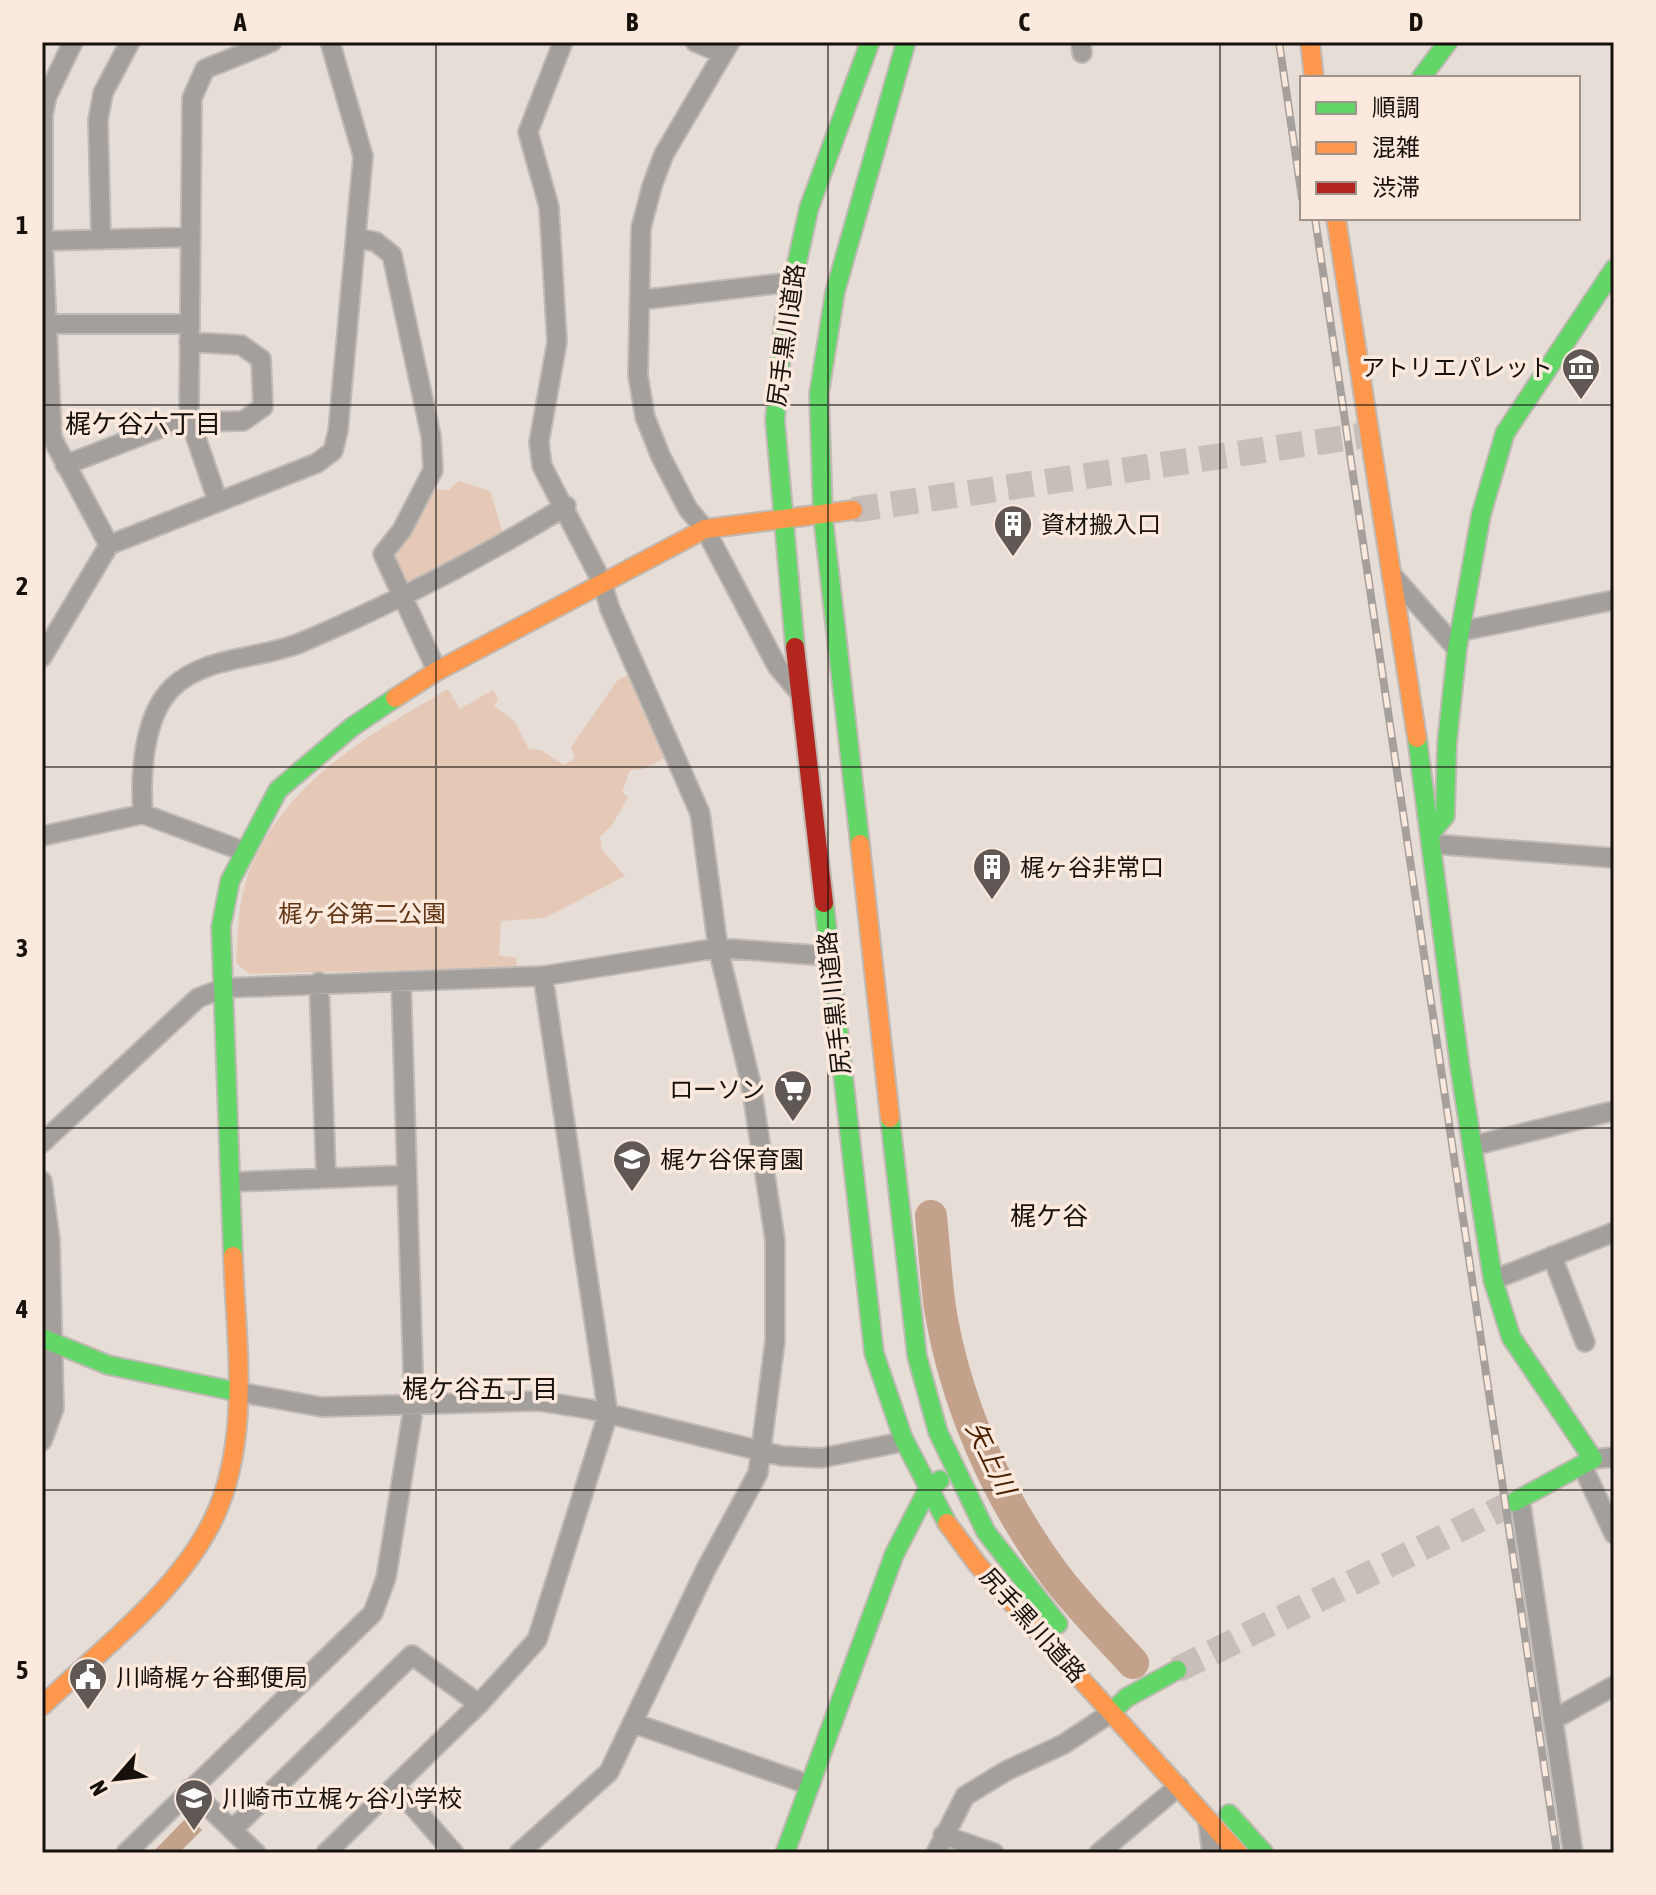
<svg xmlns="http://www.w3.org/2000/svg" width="1656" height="1895" viewBox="0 0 1656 1895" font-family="'Asap Condensed','Noto Sans JP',sans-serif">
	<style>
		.green { fill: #e5c9b6 }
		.water { fill: #c3a18b }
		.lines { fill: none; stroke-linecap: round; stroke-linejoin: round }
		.river { stroke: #c3a18b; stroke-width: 32 }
		.secondary-tunnel { stroke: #c8beb9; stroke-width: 26; stroke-dasharray: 26 13; stroke-linecap: butt }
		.street-casing { stroke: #c0b9b4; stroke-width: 22 }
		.fast-casing { stroke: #c0b9b4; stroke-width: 22 }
		.slow-casing { stroke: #c0b9b4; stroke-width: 22 }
		.jam-casing { stroke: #c0b9b4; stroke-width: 22 }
		.street { stroke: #a39f9c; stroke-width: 18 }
		.fast { stroke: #63d668; stroke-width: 18 }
		.slow { stroke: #ff974d; stroke-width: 18 }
		.jam { stroke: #b3261e; stroke-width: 18 }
		.rail-casing { stroke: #a6a09c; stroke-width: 8 }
		.rail { stroke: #fbe9dd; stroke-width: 5; stroke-dasharray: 15; stroke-linecap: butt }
		.grid { fill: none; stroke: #17110d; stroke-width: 2; stroke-opacity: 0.55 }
		.labels { text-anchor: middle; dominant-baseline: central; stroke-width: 7; stroke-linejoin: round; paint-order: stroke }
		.street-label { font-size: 24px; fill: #17110d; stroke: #fbe9dd }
		.poi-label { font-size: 24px; fill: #17110d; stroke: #fbe9dd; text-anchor: start }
		.park-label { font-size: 24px; fill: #613413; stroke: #fbe9dd }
		.neighbourhood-label { font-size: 26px; fill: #17110d; stroke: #fbe9dd }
		.water-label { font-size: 26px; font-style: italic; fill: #4a2000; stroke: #fbe9dd }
		.neatline { fill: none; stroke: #17110d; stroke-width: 3 }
		.grid-label { font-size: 26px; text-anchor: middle; font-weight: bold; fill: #17110d }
	</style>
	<rect width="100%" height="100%" fill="#e7ddd7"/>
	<!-- green -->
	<path class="green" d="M459,481L490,491L504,536L415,583L405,581L394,560L433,489L449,490Z
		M628,675L667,757L643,769L630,770L622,792L628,797L613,824L600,837L602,850L625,876L545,918L501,921L499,955L516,958L517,967L249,974L236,963C238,933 238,900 249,872C287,779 366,737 448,689L460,709L493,690L498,699L494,706L514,721L529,749L541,750L564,765L575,758L571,747L617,681Z"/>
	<!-- water -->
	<path class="water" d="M188,1816L202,1830L179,1853H152Z"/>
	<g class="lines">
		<!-- river -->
		<path class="river" d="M931,1216C934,1247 936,1278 940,1308C955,1401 996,1495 1052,1571C1075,1603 1106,1633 1133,1663"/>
		<!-- secondary-tunnel -->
		<path class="secondary-tunnel" d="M853,510L1359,436
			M1177,1670L1514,1502"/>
		<!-- street casing -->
		<g class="street-casing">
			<path id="street" d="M73,42L47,96L43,114V241L52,438L109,545
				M695,42L723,54
				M730,42L664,154L652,186L641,228L638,375L645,417L661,457L688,509L705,529L777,666L798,691
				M1081,42L1082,53
				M358,238L376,242L392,255L431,436L433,470L402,530L383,554L437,671
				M101,240L98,120L103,93L130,42
				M42,241L190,237
				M640,300L791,282
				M47,324H189
				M189,342L241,345L261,359L263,407L243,421L191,422
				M65,465L189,417
				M218,502L189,417L192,98L205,69L272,42
				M1393,576L1457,649
				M1462,631L1614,600
				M42,657L109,545L317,463L333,451L338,431L363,156L330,42
				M143,814C140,776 143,715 173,687C205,656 261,659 300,643C395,603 478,560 566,506
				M42,836L143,814L243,851
				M1433,844L1614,858
				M319,982L326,1176
				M42,1143L198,998L224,988L543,976L718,948L829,956
				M1472,1146L1609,1112
				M42,1181L50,1240L54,1408L42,1441
				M232,1182L407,1175
				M1552,1256L1585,1342
				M1493,1280L1614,1232
				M238,1392L322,1407L539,1401L589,1409L782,1456L821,1458L902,1442
				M1593,1459L1614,1457
				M1582,1465L1614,1534
				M1520,1499L1573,1853
				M1554,1719L1614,1686
				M633,1723L810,1785
				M395,1786L454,1853
				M190,1789L256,1853
				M1208,1822L1212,1853
				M232,1830L412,1655L479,1704
				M943,1835L994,1853
				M126,1853L373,1613L386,1578L414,1404L401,981
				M326,1853L479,1704L537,1640L608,1414L543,976
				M519,1853L609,1772L706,1569L758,1473L775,1341V1240L751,1084L718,948L700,813L610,609L602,582L542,466L539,442L557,342L549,207L528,132L563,42
				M936,1853L965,1796L1006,1771L1064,1744L1112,1712
				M1099,1853L1179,1786"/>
		</g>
		<!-- fast casing -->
		<g class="fast-casing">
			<path id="fast" d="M1421,78L1448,42
				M795,647L775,420L784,322L809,208L870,42
				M1417,738L1460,1068L1493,1280L1511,1337L1593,1459L1514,1502
				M1430,834L1445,816L1447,743L1457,649L1481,515L1505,433L1614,269
				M860,844L823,517L819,394L835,292L906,42
				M824,903L874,1353L903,1438L947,1523
				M890,1118L917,1356L938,1432L986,1532L1058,1624
				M233,1256L221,927L230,881L278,790L352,727L395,698
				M42,1338L108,1365L238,1392
				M1112,1712L1126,1698L1177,1670
				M1229,1814L1264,1853
				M785,1853L894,1555L926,1493L940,1480"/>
		</g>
		<!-- slow casing -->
		<g class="slow-casing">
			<path id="slow" d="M1310,42L1314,78
				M1336,218L1417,738
				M395,698L437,671L705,529L853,510
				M860,844L890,1118
				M947,1523L978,1565L1238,1853
				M42,1706C100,1650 175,1595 212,1522C252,1442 236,1342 233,1256"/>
		</g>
		<!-- jam casing -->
		<g class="jam-casing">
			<path id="jam" d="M795,647L824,903"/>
		</g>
		<!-- street -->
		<use href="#street" class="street"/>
		<!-- fast -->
		<use href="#fast" class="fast"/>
		<!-- slow -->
		<use href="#slow" class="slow"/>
		<!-- jam -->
		<use href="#jam" class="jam"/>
		<!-- rail casing -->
		<g class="rail-casing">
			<path id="rail" d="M1279,42L1302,198
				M1315,218L1557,1853"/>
		</g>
		<!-- rail -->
		<use href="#rail" class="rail"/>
	</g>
	<!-- grid -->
	<path class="grid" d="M436,42V1853M828,42V1853M1220,42V1853M42,405H1614M42,767H1614M42,1128H1614M42,1490H1614"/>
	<!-- icons -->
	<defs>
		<g id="museum-pin" transform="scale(2)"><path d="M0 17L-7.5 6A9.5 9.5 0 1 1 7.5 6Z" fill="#605854" stroke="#fbe9dd"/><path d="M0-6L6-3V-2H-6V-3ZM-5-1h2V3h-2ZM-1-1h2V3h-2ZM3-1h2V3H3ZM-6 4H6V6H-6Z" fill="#fff"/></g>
		<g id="building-pin" transform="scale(2)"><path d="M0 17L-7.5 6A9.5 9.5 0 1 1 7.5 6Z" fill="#605854" stroke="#fbe9dd"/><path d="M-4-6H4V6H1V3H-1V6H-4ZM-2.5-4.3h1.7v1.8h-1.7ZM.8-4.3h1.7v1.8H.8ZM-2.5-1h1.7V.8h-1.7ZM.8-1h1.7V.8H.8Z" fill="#fff"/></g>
		<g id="supermarket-pin" transform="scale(2)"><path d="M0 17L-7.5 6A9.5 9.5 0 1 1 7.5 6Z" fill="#605854" stroke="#fbe9dd"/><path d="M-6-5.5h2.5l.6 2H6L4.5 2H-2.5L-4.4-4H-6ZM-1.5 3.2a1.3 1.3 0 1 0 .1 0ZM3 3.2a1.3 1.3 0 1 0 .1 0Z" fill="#fff"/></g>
		<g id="school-pin" transform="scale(2)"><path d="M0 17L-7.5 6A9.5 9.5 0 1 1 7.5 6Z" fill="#605854" stroke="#fbe9dd"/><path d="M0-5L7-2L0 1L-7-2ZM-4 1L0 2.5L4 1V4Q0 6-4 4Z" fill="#fff"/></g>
		<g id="civic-pin" transform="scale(2)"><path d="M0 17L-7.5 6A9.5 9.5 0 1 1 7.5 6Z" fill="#605854" stroke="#fbe9dd"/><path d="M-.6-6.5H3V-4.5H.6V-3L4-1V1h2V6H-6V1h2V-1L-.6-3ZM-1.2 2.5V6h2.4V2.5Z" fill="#fff"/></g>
	</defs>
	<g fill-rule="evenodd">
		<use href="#museum-pin" x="1581" y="367"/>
		<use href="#building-pin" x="1013" y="524"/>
		<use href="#building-pin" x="992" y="867"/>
		<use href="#supermarket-pin" x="793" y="1089"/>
		<use href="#school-pin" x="632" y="1159"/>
		<use href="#civic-pin" x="88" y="1677"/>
		<use href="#school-pin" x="194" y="1798"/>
	</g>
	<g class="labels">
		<!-- street labels -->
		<g class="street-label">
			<text transform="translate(786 335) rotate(-82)">尻手黒川道路</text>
			<text transform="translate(834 1003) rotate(-96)">尻手黒川道路</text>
			<text transform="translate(1033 1625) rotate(48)">尻手黒川道路</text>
		</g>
		<!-- poi labels -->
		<g class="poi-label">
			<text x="1553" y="367" text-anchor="end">アトリエパレット</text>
			<text x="1041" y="524">資材搬入口</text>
			<text x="1020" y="867">梶ヶ谷非常口</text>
			<text x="765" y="1089" text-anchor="end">ローソン</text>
			<text x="660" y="1159">梶ケ谷保育園</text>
			<text x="116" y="1677">川崎梶ヶ谷郵便局</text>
			<text x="222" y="1798">川崎市立梶ヶ谷小学校</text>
		</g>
		<!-- park labels -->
		<g class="park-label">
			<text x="362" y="913">梶ヶ谷第二公園</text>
		</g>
		<!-- neighbourhood labels -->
		<g class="neighbourhood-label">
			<text x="143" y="424">梶ケ谷六丁目</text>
			<text x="1049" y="1216">梶ケ谷</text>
			<text x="480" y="1389">梶ケ谷五丁目</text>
		</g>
		<!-- water labels -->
		<g class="water-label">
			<text transform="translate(991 1458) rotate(64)">矢上川</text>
		</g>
	</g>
	<!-- border -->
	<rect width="1656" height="1895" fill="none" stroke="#fbe9dd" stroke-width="88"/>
	<!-- legend -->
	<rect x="1300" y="76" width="280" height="144" fill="#fbe9dd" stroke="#a0938a" stroke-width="2"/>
	<rect x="1316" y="102" width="40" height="12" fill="#63d668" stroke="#a0938a" stroke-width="2"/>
	<text x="1372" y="116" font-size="24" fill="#17110d">順調</text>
	<rect x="1316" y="142" width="40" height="12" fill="#ff974d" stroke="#a0938a" stroke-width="2"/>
	<text x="1372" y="156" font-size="24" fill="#17110d">混雑</text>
	<rect x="1316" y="182" width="40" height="12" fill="#b3261e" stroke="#a0938a" stroke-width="2"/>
	<text x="1372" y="196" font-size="24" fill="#17110d">渋滞</text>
	<!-- north arrow -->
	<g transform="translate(116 1779) rotate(242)" stroke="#fbe9dd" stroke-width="6" paint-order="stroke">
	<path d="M0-6L14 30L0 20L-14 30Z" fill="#17110d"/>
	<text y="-12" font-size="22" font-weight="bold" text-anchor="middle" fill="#17110d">N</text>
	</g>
	<rect x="44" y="44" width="1568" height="1807" class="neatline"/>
	<g class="grid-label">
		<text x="240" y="31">A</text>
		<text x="632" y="31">B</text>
		<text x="1024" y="31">C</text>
		<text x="1416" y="31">D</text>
		<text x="22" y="234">1</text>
		<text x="22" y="595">2</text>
		<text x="22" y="957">3</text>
		<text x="22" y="1318">4</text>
		<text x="22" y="1679">5</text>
	</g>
</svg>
